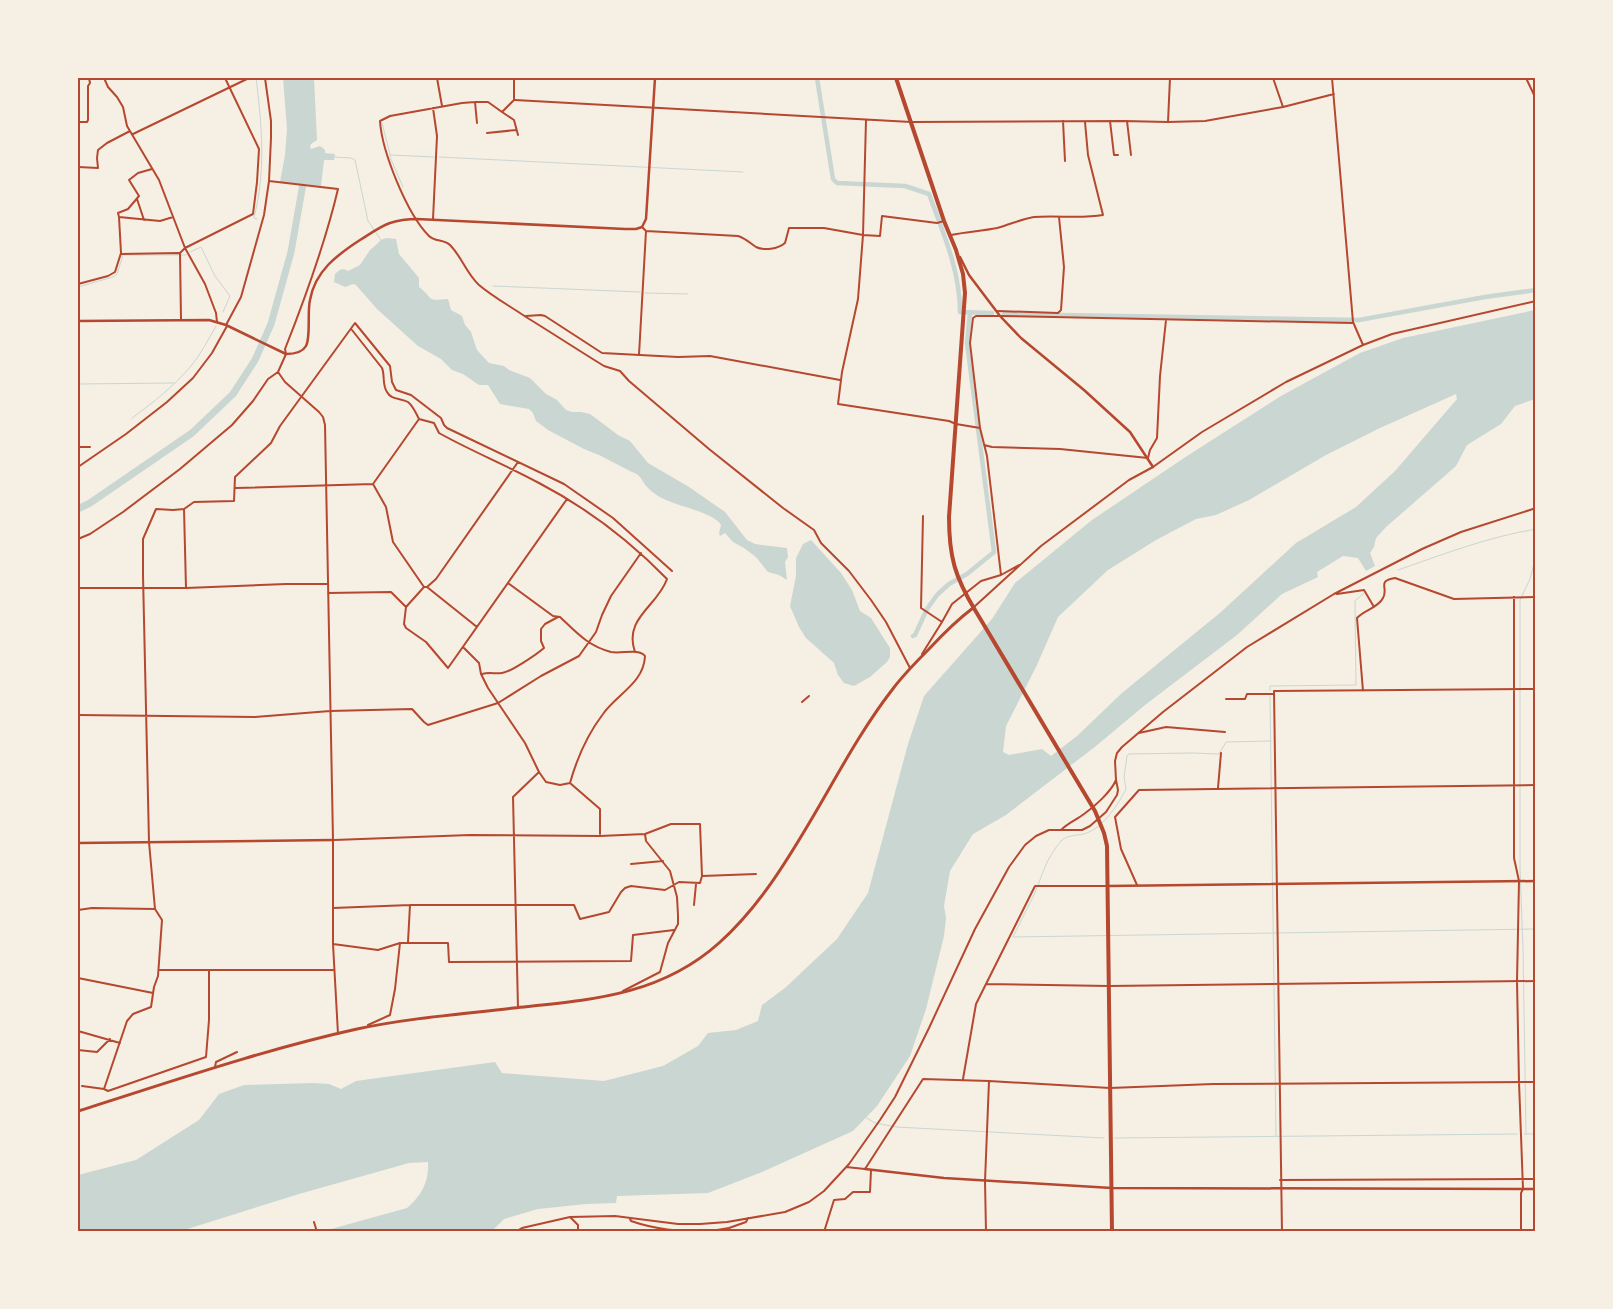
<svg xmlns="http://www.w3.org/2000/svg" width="1613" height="1309" viewBox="0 0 1613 1309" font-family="'PT Sans Narrow',sans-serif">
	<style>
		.water { fill: #c9d6d2; fill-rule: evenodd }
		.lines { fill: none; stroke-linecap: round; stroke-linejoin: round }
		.stream { stroke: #c9d6d2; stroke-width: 1 }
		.canal { stroke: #c9d6d2; stroke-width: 4.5 }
		.river { stroke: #c9d6d2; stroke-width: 7 }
		.minor { stroke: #b5482f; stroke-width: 2 }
		.tertiary { stroke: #b5482f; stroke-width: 2.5 }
		.secondary { stroke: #b5482f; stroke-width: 3 }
		.trunk { stroke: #b5482f; stroke-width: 4 }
		.neatline { fill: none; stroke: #b5482f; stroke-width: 2 }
	</style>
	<rect width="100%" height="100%" fill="#f6efe4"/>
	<!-- water -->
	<path class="water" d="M283,78H314L317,140L311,144L310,147L311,149L320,146L325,150V153L335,154L334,160H324L321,186L280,182L285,155L287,129Z
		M386,238L396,239L399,254L419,278V287C435,299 424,301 448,299L451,310L462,316L465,325L471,332L477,350L489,363L504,366L509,370L530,378L546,394L557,400L566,410L572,412H581L590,414L618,435L630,441L648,463L689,487L725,512L747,540L755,544L787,548L788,557L785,562L787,580L779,575L768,572L756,557L744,548L733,542L725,533L720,536L719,533L721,525C715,513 677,506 664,499C659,497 652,492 648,488C641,481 642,475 632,472L599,455L584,449L548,430L536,421L533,413L529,409L500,404L488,385H479L463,374L452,370L441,359L418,346L377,309L356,285L353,284L345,287L334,282L335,274C340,269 342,268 348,271L360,265L370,250L377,244L381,240Z
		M1535,310V399L1515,406L1501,424L1467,445L1456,466L1386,527L1376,538L1374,547L1370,553L1375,566L1366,571L1358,558L1343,556L1317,572L1318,577L1282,594L1237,635L1145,705L1096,746L1006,815L973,834L950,871L944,906L946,918L944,936L926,1009L910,1056L877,1106L853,1131L762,1172L708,1193L617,1196L616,1203L586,1204L538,1209L504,1219L492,1231H324L407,1208C422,1195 429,1182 428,1162L409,1163L299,1194L181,1231L78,1232V1175L136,1160L199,1120L219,1094L244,1085L313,1083L329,1084L341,1089L356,1081L495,1062L502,1073L604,1081L663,1066L698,1046L708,1033L736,1030L758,1021L762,1005L785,988L837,939L868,893L908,744L924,696L992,619L1015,583L1092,520L1187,456L1281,396L1360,353L1403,338ZM1456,394L1457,399L1395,471L1356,507L1296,543L1221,612L1122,693L1077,736L1051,756L1042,749L1009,755L1003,752L1006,726L1036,667L1058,617L1108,570L1156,540L1196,519L1216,515L1249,500L1326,455L1380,428Z
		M811,540L841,573L852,590L860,611L871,618L890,648V657L887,662L870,677L854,686L844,683L838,675L834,663L806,638L799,627L790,606L796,576V558L803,544Z"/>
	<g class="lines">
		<!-- stream -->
		<path class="stream" d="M256,78C262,125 266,171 254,218L257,219
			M382,123L390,154V157L403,187
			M391,155L434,157
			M334,157L351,158L355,160L368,221L381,240
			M439,157L743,172
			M190,252L201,247L215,276L230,296L223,312
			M493,286L640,292
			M78,287L113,277L117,274L123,255H186
			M645,293L688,294
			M78,384L174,383
			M132,418C154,402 174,386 191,366C201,354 208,340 216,326
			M1398,570C1444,554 1488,537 1536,529
			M1270,690V686L1356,685L1355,601L1364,593
			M1270,696L1276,1136
			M1271,741L1226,742L1219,754L1193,753L1129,754L1127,756L1124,777L1126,789C1119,803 1104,826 1089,832C1080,837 1069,833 1061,841C1045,860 1043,874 1034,895C1027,909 1020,923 1013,937L1536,929
			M865,1117L875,1123L896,1127L1104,1138
			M1524,1134H1536
			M1526,1134L1523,948L1520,868V600L1530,579L1536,556
			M1115,1138L1517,1134"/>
		<!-- canal -->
		<path class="canal" d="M817,78L833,179L837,183L905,186L929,194C943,233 960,270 960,312L992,313
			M1004,314L1359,320L1485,297L1536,290
			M913,636L915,635L927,609L937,595L949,584L967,574L994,552L967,343L970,312"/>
		<!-- river -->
		<path class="river" d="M78,509L90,503L192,433L233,394L255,360L271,324L291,252L304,178"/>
		<!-- minor -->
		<path class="minor" d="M104,78L108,87L117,97L123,107L127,126L159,180L185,248L205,284L216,313L217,322
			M437,78L442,106
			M514,78V100L502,112L488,102H475L462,103L390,116L380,121C382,152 407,214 429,236C435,242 444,239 450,245C462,257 466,273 479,285C493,297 510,306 526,317C552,333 578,350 604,366L620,371L629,381L709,449L783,508L814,530L821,543L849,571L871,600L886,622L910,668
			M1273,78L1283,107
			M1332,78L1353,322L1363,345
			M1526,78L1536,99
			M515,100L911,122L1123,121L1168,122L1205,121L1283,107L1334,94
			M475,102L477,123
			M502,112L514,120L518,135
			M866,120L863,235L858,299L842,372L838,404L949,421L956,424L980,428
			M1063,121L1065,161
			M1110,121L1114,155H1118
			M1127,121L1131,155
			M78,122H87L88,120V86L90,83L89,78
			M1168,122L1170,78
			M487,133L516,130
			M133,134L249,78
			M78,167L98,168L97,158L98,150L107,143L130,131
			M269,181L338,189C325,244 306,296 285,349L286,354L278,372L285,382L319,412L323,417L325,425L333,840V944L338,1034
			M137,199L144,220
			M119,217L118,213L128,209L139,196L129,180L138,173L152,169
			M433,219L437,136L433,108
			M642,227L646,231L738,236C745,238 750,243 756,247C764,251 778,249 785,243L789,228H824L863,235L880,236L882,216L937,223L944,221
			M951,235C966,232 982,231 997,228C1009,225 1021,219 1034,217C1057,215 1080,219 1103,215L1088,155L1085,122
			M121,254L179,253
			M78,284L108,276L115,272L121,253L119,217L160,221L173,217
			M997,311L1058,313L1061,310L1064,267L1059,217
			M526,316L541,315L545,316L602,353L678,357L710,356L840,380
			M181,319L180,253L185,248L253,214L257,182L259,149L225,78
			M226,325L241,297L264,215L269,181L271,138V121L265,78
			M352,330L382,368C385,375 382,385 387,392C391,400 401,398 408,402C413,406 416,413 419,419L434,423L439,433C471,451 506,465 539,483C587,508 629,540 667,579C658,606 623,618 635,652
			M639,355L646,231
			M78,439L79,447
			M984,445L992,447L1060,449L1148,458L1150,450L1157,438L1160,376L1166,320
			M78,447H90
			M78,467L126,434L167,402L193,378L212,353L227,326
			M373,484L386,507L393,542L424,587H427L477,627
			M373,484L419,419
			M236,488L373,484
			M184,509L186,588
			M923,516L921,608L942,622L952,604L981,581L1001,575L1019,565
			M78,539L90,534L123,512L180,469L232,425L253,401L268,379L278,372
			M1001,575L987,456L980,428L970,343L973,318L976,316H1000L1353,323
			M508,583L553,616L560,617C577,633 588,646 611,652C622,654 639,648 645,656C644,683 617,694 603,714C587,735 577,758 570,783
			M424,587L406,607L404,624L406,628L426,642L448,668L567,499
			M427,587L436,579L518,462
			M78,588H186L286,584H328
			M328,593L391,592L406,607
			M1337,594L1364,590L1374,607
			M1514,597V858L1519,881L1517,981L1519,1082L1523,1189L1521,1193V1232
			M974,607L1041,546L1129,480L1153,467L1202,432L1286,382L1363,345L1392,334L1536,301
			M464,648L479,663L481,674L488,688L525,743L539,772L546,782L560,785L570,783
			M922,654L942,622
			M482,674C489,672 495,674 502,673C511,672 537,654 544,648L541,641V629L545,624L558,617
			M1363,691L1357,618C1364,610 1378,608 1383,598C1389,588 1376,581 1395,578L1454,599L1536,597
			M1226,699H1245L1247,694H1273
			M802,702L809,696
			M78,715L255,717L330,711L412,709L424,722L428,725L498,703L541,676L579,656L596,632L602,615L611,596L641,553
			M1139,733L1166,727L1225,732
			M570,783L600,809V834
			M1218,788L1221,753
			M1061,830C1068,823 1076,820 1084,814C1094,807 1111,792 1116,780
			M631,864L663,861
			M702,876L756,874
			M1137,885L1121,849L1115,817L1139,790L1536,785
			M694,905L696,884
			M333,908L410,905H574L580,919L609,912L621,892L625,888L631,886L665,890L679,882L700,883L702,876L700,824H671L645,834L600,836L470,835L334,840
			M78,910L92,908L155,909
			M408,942L410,905
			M333,944L378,950L400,943H448L449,962L631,961L633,935L674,930
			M159,970H334
			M209,970V1020L206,1057L108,1091L104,1089L127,1021L133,1014L151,1007L154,987L158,976L162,920L155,909L149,842L143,575V539L156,509L173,510L184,509L194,502L234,501L235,477L271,443L280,426L355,323L390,366L392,382L396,390L411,395L441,418L444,425L447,428L564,484L613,518L672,571
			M78,978L153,993
			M986,984L1109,986L1536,981
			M623,991L660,972L668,943L678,924V915L677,897L670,871L646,841L645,834
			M518,1008L513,797L539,772
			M368,1025L390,1015L395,989L400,943
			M78,1031L120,1043
			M78,1050L97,1052L110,1039
			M215,1067L216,1062L237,1052
			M963,1079L976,1004L1035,886H1107
			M82,1086L104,1089
			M846,1167L865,1169L923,1079L989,1081L1110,1088L1213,1084L1536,1082
			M1280,1180L1536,1179
			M570,1217L578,1225V1232
			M630,1219L631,1221C657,1230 677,1231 705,1231
			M314,1222L317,1232
			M515,1232L522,1228L570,1217L615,1216L678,1224H700L727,1222L785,1212L809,1202L824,1191L849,1164L880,1120L895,1097L929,1028L975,929L1009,867L1025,845L1036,836L1049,830H1082L1090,826L1106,812L1117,795L1118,790L1116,780L1115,761L1117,753L1122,747L1163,712L1247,647L1334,594L1422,549L1461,532L1536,508
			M705,1232L729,1228L746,1222L748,1218
			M824,1232L834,1200L845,1199L853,1192H870L871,1170
			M986,1232L985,1181L989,1081
			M1282,1232L1274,691L1536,689"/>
		<!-- tertiary -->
		<path class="tertiary" d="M960,257L969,275L1000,316L1021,338L1084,390L1130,432L1153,467
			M78,321L209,320L226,325L286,354C293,354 302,353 306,346C311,337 307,312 310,300C315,271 337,255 360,240C370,234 379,227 390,223C399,220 408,219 417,219L625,229H636L642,227L646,219L655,78
			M78,843L333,840
			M1108,886L1536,881
			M865,1169L944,1178L1112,1188L1536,1189"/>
		<!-- secondary -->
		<path class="secondary" d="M78,1111C170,1082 262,1050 357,1029C409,1018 462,1014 514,1008C590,1000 660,996 719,943C758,908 785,864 811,820C837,776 861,730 892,690C903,675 916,662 929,649C943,634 957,620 973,608"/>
		<!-- trunk -->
		<path class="trunk" d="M896,78L944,221L956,250L963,274L965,293L949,517C949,557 955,577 975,610L1095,811L1104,833L1107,846L1112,1232"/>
	</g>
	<!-- border -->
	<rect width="1613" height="1309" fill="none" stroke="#f6efe4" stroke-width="158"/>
	<rect x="79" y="79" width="1455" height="1151" class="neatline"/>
</svg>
